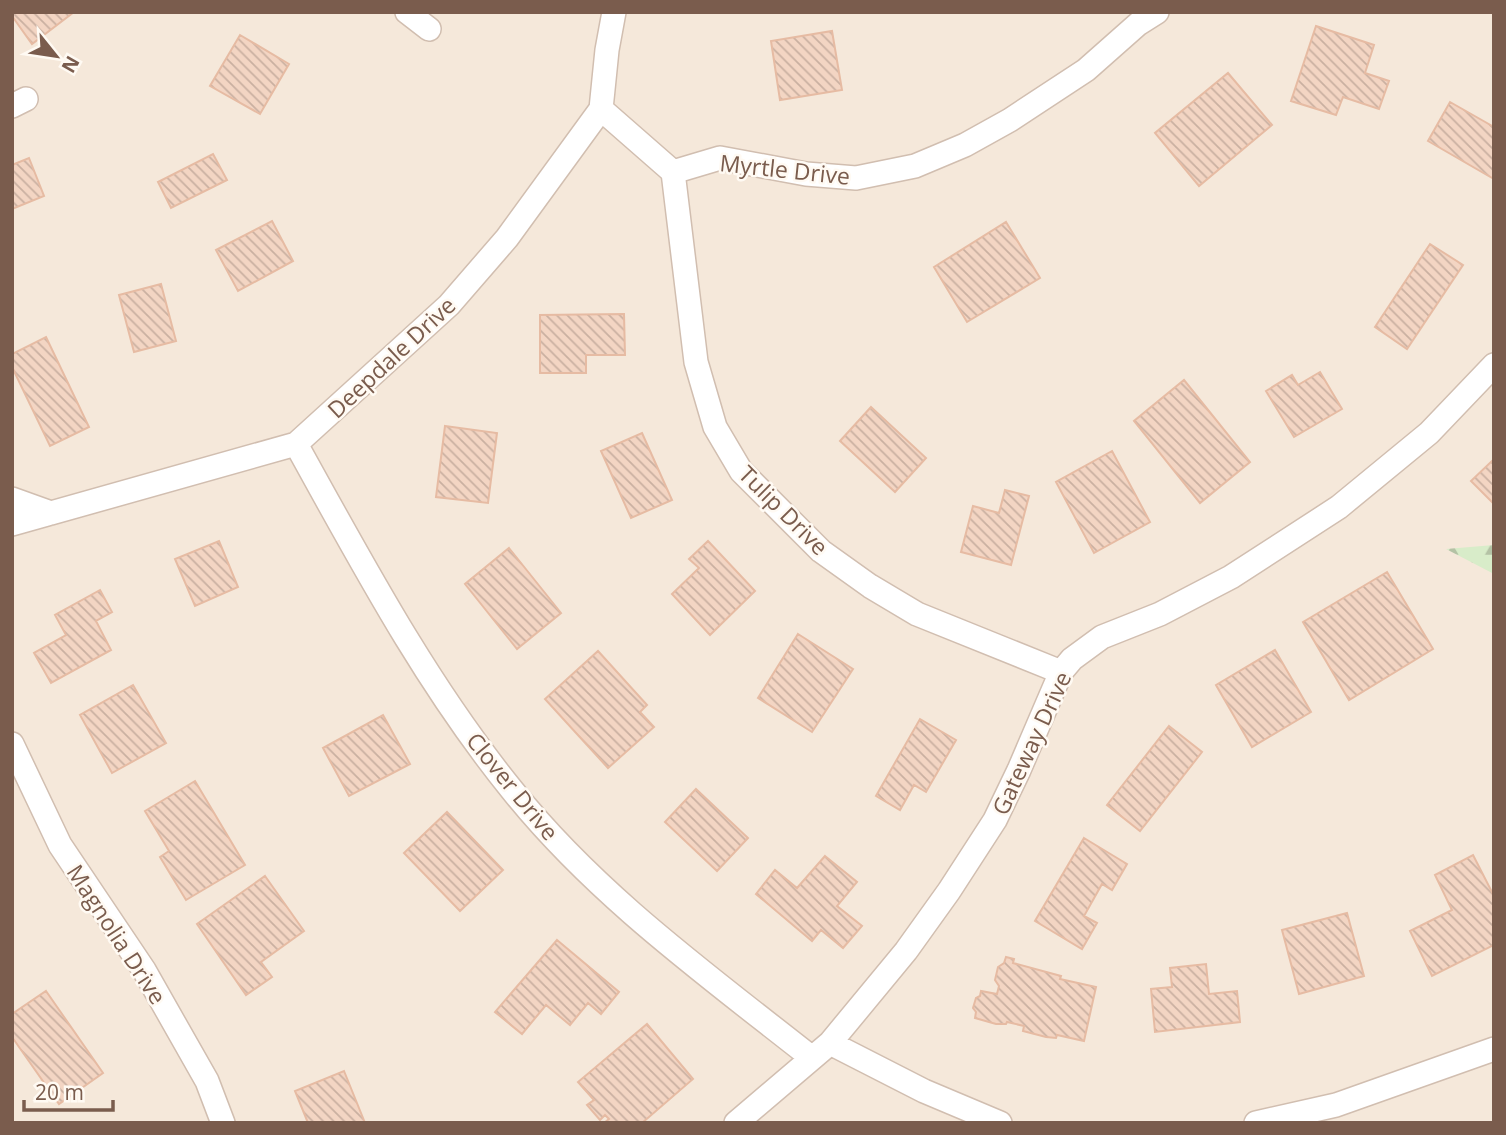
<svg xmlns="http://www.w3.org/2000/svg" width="1506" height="1135" viewBox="0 0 1506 1135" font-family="'Open Sans',sans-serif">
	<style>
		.residential { fill: #f5e8da }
		.forest { fill: url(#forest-firs) }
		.building { fill: url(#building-back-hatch); stroke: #e6bba3; stroke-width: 2 }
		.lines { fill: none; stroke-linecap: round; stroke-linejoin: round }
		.minor-casing { stroke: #d1beb0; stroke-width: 26 }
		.minor { stroke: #fff; stroke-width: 23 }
		.labels { text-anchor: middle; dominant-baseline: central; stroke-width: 5; stroke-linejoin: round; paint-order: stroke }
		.street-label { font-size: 23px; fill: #7a5c4d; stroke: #fffaf3 }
	</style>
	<defs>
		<pattern id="forest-firs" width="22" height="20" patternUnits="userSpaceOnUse" patternTransform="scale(1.75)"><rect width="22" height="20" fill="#d8ecc9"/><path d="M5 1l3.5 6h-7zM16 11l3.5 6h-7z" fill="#b4c2a5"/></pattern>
		<pattern id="building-back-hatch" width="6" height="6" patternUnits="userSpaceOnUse" patternTransform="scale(1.75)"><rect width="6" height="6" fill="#f3d5c3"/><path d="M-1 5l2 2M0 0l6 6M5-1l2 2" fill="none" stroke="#cab0a1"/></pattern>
	</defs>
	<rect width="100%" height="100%" fill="#fdf6ec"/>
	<!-- residential -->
	<path class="residential" d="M12,12H1494V1123H12Z"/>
	<!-- forest -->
	<path class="forest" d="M1494,545V574L1446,549Z"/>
	<!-- building -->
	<path class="building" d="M12,12H74L32,44L12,16Z
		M1316,26L1374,45L1365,73L1389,81L1379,109L1343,97L1336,115L1291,101Z
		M832,31L842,90L780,100L771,41Z
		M240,35L289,64L260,114L210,86Z
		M1228,73L1272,125L1199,186L1155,133Z
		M1450,102L1494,127V179L1428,141Z
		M213,154L227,180L171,208L158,182Z
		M29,158L44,196L12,209V165Z
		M272,221L293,261L238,291L216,250Z
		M1006,222L1040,278L967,322L934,267Z
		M1430,244L1463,265L1407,349L1375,327Z
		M161,284L176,341L134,352L119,295Z
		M624,314L625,355H586V373H540V315Z
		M46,337L89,427L50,446L12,367V354Z
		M1320,372L1342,409L1294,437L1266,391L1292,375L1298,385Z
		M1184,380L1250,462L1200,503L1134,421Z
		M871,407L926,458L895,492L840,441Z
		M445,426L497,433L488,503L436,497Z
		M642,433L672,500L631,518L601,451Z
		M1112,451L1150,522L1094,553L1056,482Z
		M1494,459V504L1471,481Z
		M1005,490L1029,496L1011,565L961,552L973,506L999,513Z
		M219,541L238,587L195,606L175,559Z
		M708,541L755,591L710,635L672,594L699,568L689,559Z
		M509,548L561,613L517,649L465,584Z
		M1387,572L1433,649L1349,700L1303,622Z
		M100,590L112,612L96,621L111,650L51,683L34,653L66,635L55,615Z
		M798,634L853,669L812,732L758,698Z
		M1275,650L1311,712L1252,747L1216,685Z
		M598,651L647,705L640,712L654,727L608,768L545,699Z
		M133,685L166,743L112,773L80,715Z
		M383,715L410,764L349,796L323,748Z
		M920,719L956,740L926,792L914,785L900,810L876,796Z
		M1169,726L1202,752L1140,831L1107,805Z
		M195,781L245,865L186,900L160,857L169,851L145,811Z
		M696,789L748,838L717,871L665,822Z
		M447,812L503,870L460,911L404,853Z
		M1084,838L1127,864L1112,890L1102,884L1084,916L1097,923L1082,949L1035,921Z
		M1473,855L1494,896V945L1432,976L1410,931L1452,910L1435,875Z
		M825,856L857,882L837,906L862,926L843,948L821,930L812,941L756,894L775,870L797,888Z
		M265,876L304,931L261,962L272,977L246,995L197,924Z
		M1347,913L1364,976L1299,994L1282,930Z
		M557,940L619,992L601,1014L588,1003L570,1025L546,1005L522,1034L495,1012Z
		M1006,957L1014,959L1013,963L1061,976L1060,979L1096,987L1084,1041L1057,1035L1056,1038L1046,1037L1023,1031L1024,1026L1007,1022L1006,1024H996L975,1018L976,1012L973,1008L976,998L980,996L981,991L997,994L999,986L995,980L998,967L1004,963Z
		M1206,964L1209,994L1237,991L1240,1022L1155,1032L1151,989L1172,987L1170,968Z
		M46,991L103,1073L59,1104L12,1037V1014Z
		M647,1024L693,1079L642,1123H604L609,1119L605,1115L600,1120L587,1105L594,1100L578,1082Z
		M344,1071L365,1123H308L295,1091Z"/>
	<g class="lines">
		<!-- minor casing -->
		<g class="minor-casing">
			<path id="minor" d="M407,12L429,29
				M12,106L26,99
				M601,109L673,172
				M673,172L696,362L715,427L741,471L821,551L870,586L917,614L1061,672
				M673,172L720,158L806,174L856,178L915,166L965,145L1010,120L1086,70L1138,24L1157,12
				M296,444C362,563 426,684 512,790C596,895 707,975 812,1058
				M12,499L51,513
				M12,524L296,444L449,305L507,238L601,109L607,50L614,12
				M12,744L60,845L144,970L207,1081L223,1123
				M830,1043L924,1091L1000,1123
				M736,1123L830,1043L906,951L949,891L995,820L1019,770L1061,672L1072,659L1102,637L1160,614L1231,577L1339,507L1429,433L1494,365
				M1256,1123L1336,1105L1494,1049"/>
		</g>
		<!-- minor -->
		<use href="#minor" class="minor"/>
	</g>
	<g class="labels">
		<!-- street labels -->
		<g class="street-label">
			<text transform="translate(785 169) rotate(6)">Myrtle Drive</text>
			<text transform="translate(391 357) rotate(-43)">Deepdale Drive</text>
			<text transform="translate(784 510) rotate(45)">Tulip Drive</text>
			<text transform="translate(1031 743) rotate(-65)">Gateway Drive</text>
			<text transform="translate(513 786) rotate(51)">Clover Drive</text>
			<text transform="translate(117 934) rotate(57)">Magnolia Drive</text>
		</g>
	</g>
	<!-- border -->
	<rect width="1506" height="1135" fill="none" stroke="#7a5c4d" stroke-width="28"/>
	<!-- north arrow -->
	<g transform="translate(56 56) rotate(120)" stroke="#fffaf3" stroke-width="5" paint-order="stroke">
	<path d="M0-5L12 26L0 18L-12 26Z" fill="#7a5c4d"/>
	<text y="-10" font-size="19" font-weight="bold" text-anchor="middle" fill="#7a5c4d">N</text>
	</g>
	<!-- scale -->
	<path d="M24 1100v10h89v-10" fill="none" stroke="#7a5c4d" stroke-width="3.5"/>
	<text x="35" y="1100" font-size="21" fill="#7a5c4d" stroke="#fffaf3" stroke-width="5" paint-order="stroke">20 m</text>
</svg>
